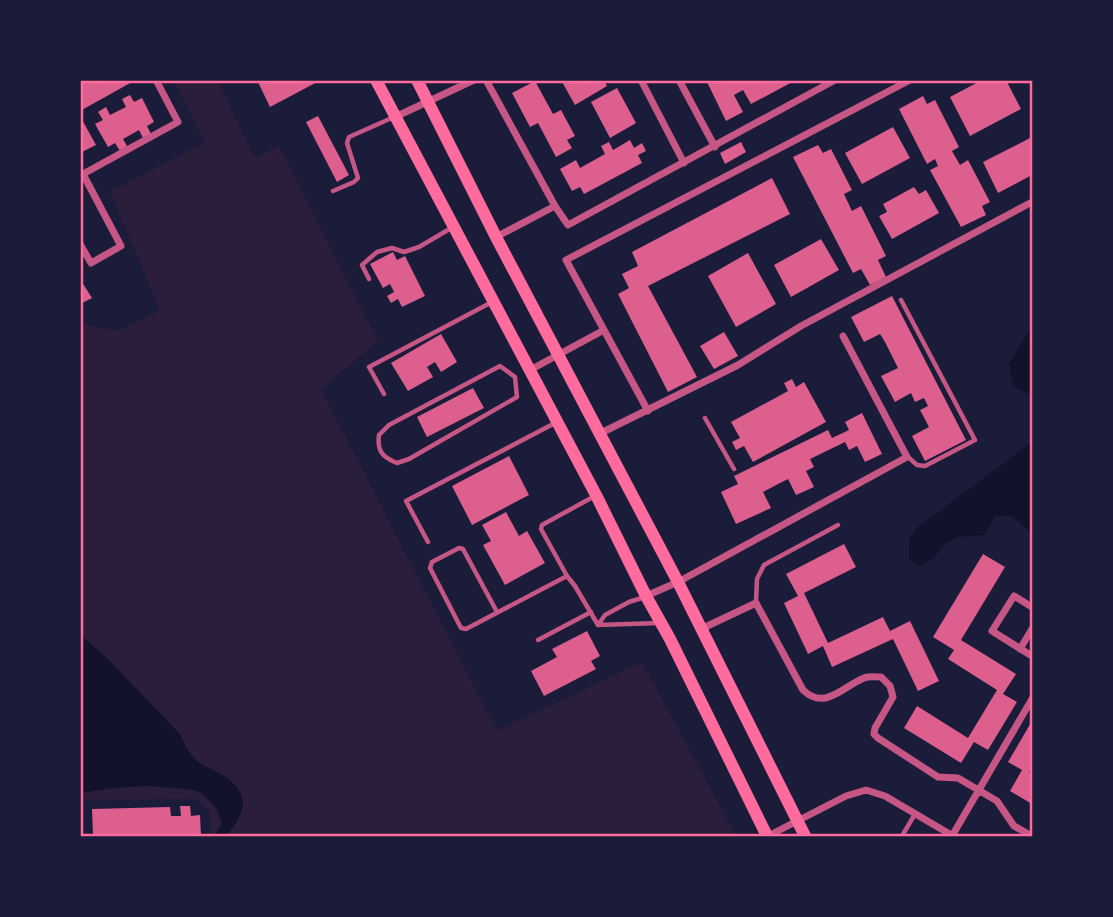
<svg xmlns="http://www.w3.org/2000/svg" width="1113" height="917" viewBox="0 0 1113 917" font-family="Barlow,sans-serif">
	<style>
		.green { fill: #2a1e3b }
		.water { fill: #12122b }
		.building { fill: #dd5f8e }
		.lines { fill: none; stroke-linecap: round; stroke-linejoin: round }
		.service { stroke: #c65784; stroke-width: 4.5 }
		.minor { stroke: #c65784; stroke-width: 7 }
		.primary { stroke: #ff6b9d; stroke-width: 12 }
		.neatline { fill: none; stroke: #ff6b9d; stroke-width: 2.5 }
	</style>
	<rect width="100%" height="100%" fill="#1b1b3a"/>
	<!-- green -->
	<path class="green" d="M174,81H218L255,158L279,146L378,341L321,389L497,731L642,662L736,836H211L210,813L197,799L92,801L81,798V324L119,331L160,310L110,192L205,142Z"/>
	<!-- water -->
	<path class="water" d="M1032,326V395L1013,387L1009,364Z
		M1032,442V538L1029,531L1012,516H995L985,535L957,537L942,546L935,557L920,567L909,559V539L917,528Z
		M80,635L104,655L180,734C184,743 188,752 194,758C201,766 210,768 219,773C251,791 248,811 226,836H217L216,833L222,824L216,808L207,798L200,792L187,789L147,786L113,788L81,793Z"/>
	<!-- building -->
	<path class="building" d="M80,80H131L132,82L80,111Z
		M257,80H321L270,107Z
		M561,80H604L607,86L575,105Z
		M706,80L738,81L796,80L751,104L743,90L734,95L743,112L726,121Z
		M982,80H1006L1021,109L970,136L950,97Z
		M535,81L553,114L561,110L575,136L567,140L572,148L556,157L538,123L530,127L512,93Z
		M617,88L636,123L610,138L591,102Z
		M130,95L134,102L142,98L154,122L147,126L151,134L143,138L139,130L123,139L127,146L120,151L115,143L108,147L95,124L103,120L98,112L106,107L110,115L126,107L122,99Z
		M923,96L927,104L935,100L959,147L952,151L960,165L968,160L990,202L982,206L986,215L961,227L930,170L938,166L935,159L927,164L899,109Z
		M80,116L96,145L80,153Z
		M318,116L349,175L337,182L306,122Z
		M893,127L910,158L862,184L845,153Z
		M1032,137V175L998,193L983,162Z
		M630,140L634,148L642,143L646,151L638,155L642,163L584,194L580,187L572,191L560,169L576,160L580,168L605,154L601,146L609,142L613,150Z
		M741,142L746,152L725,164L720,153Z
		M818,145L823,153L831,149L852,190L844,194L852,211L861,206L886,256L878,260L886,277L870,285L861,269L853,273L793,157Z
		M772,178L790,214L648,286L697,377L668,392L618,294L629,288L622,274L638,266L632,252Z
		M914,187L919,194L926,190L939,213L892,239L879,216L887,212L883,204Z
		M821,239L839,270L791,297L774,265Z
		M393,252L397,260L405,256L425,296L402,307L398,299L391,303L387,296L394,292L390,284L383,288L370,264Z
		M748,253L776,304L736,327L708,276Z
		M80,279L92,298L80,304Z
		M892,296L966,440L925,461L912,436L929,427L920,410L928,406L924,398L915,402L911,393L895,402L881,376L898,368L885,342L880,334L864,342L851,317Z
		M724,332L738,356L714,369L700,346Z
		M441,334L457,362L441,372L435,362L427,367L433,377L408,391L391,363Z
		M792,379L796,387L804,382L826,422L753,462L744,446L736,450L732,442L740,438L731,422L788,391L784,383Z
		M473,388L484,408L427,437L417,417Z
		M862,413L882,454L865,462L857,446L849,450L845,442L810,459L814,467L806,471L814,487L796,495L788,479L780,483L763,492L771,508L736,524L721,492L738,484L734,476L828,430L832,438L849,430L845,422Z
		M509,456L529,495L472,525L452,486Z
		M506,512L519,536L527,531L545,563L505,585L483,545L491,541L482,525Z
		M844,544L856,567L804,593L828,643L883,617L890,631L910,621L939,681L918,691L893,639L832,667L823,646L808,654L784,603L798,596L786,574Z
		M983,554L1005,567L961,640L1016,674L1003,694L1017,702L988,750L974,742L961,763L904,728L917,706L968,738L997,690L948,659L954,650L933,637Z
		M587,631L600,656L591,661L596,669L544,696L531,671L557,657L552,649Z
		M1032,721V767L1029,773L1032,774V804L1010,791L1022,770L1008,762Z
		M180,806H190L191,816L200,815L201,836H93L92,809L170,807L171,816H181Z"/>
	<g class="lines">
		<!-- service -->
		<path class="service" d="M333,191L354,182L358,178L347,143L349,137L394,117
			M369,279L362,265L377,252L392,248L404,252L419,247L453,227
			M901,300L975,440L925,466L917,465L908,457
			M500,366L515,377L517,397L409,459L397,463C382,457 377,451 379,435L389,425Z
			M384,394L369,367L492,302
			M705,418L734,469
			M593,497L542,525L541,529L567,576L575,586L598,625
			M428,542L406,501L557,422
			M645,597L629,602L605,615L598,625L659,623
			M756,603L757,579L764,565L838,525
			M497,612L463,549L459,548L432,562L430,568L461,628L466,629L567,576
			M538,640L591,612
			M902,836L915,814"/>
		<!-- minor -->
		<path class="minor" d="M486,80L555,206L568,225L835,80
			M641,80L684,163
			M679,80L715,147
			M395,117L474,80
			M496,237L555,206
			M80,244L91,263L121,246L83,174L178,122L156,80
			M530,370L604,330
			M648,411L566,260L910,80
			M599,434L738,365L801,326L1032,202
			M646,596L678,582L907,457L843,336
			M1032,607L1014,596L992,631L1032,656
			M701,629L756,603L803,690C825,711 842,687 864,678C869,676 875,677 881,677L890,686L893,697L875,728L874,734L878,738L938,777L958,778L997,801L1014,826L1032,836
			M1020,649L1032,629
			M768,836L846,796L866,790L885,796L953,836
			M952,836L1032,699"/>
		<!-- primary -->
		<path class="primary" d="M376,80L596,495L646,596L670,639L767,836
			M417,80L496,237L678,582L805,836"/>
	</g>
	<!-- border -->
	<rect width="1113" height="917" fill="none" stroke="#1b1b3a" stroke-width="164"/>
	<rect x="82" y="82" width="949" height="753" class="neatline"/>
</svg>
